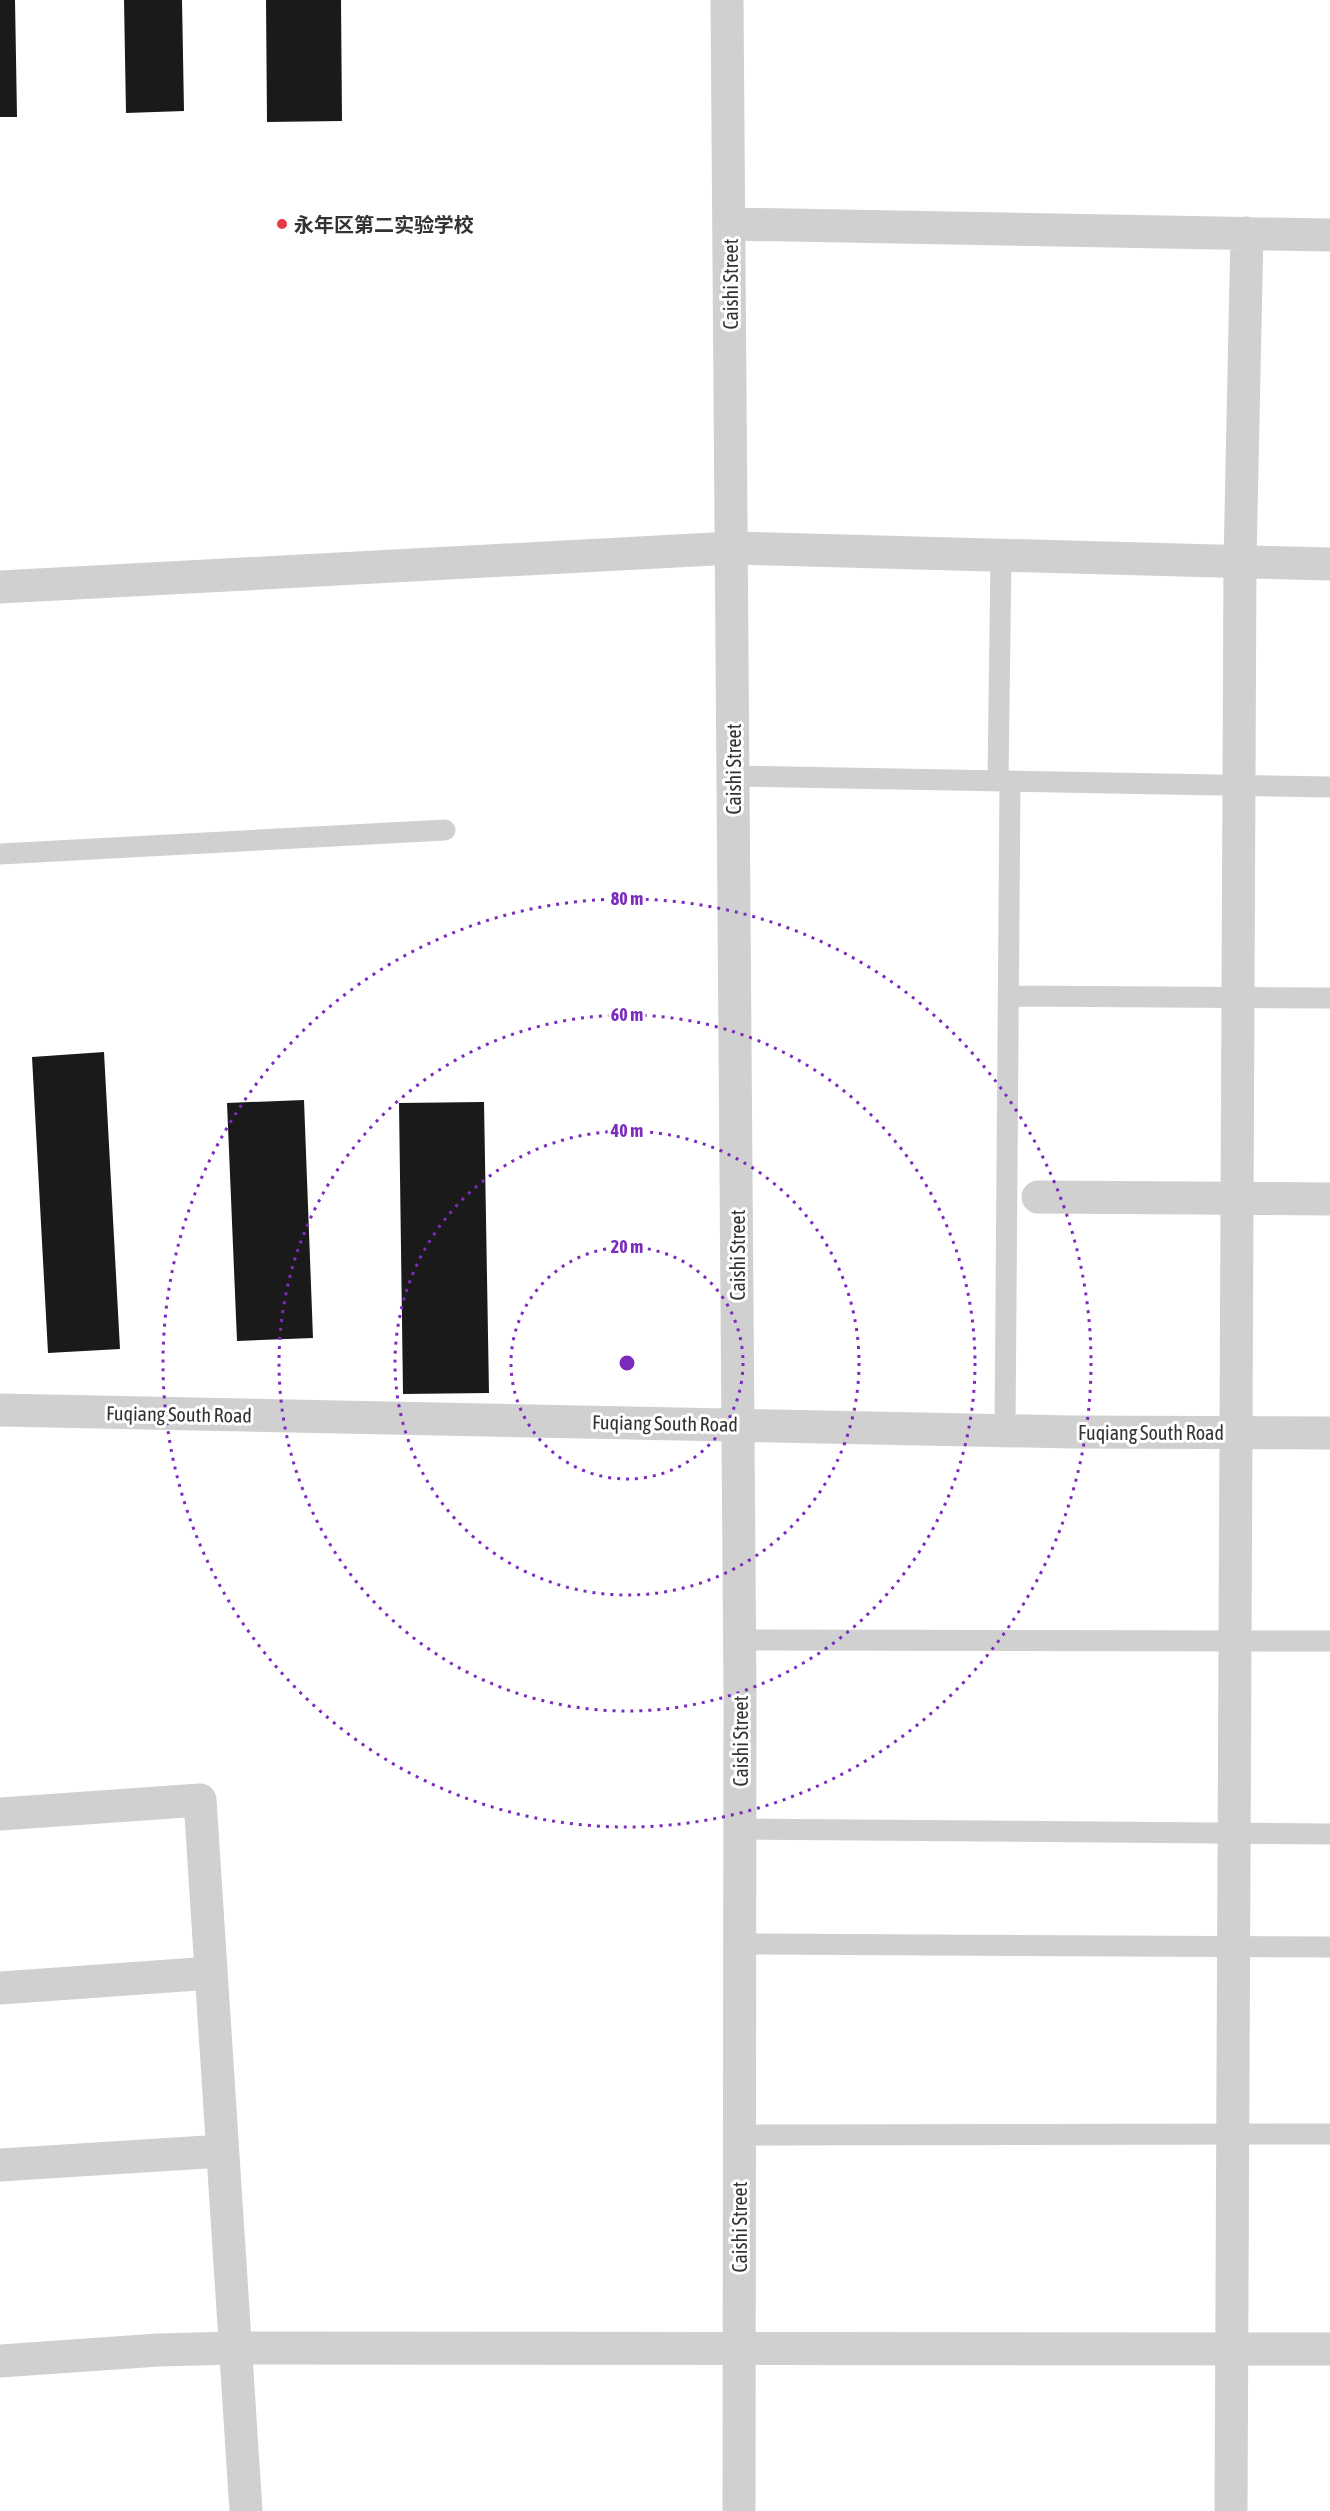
<svg xmlns="http://www.w3.org/2000/svg" width="1330" height="2511" viewBox="0 0 1330 2511" font-family="'Asap Condensed','Noto Sans SC',sans-serif">
	<style>
		.building { fill: #1a1a1a }
		.lines { fill: none; stroke-linecap: round; stroke-linejoin: round }
		.service { stroke: #d0d0d0; stroke-width: 21 }
		.minor { stroke: #d0d0d0; stroke-width: 33 }
		.tertiary { stroke: #d0d0d0; stroke-width: 33 }
		.ring { fill: none; stroke: #7b2cbf; stroke-width: 3; stroke-dasharray: 3 6 }
		.poi-dot { fill: #e63946; stroke: #fff; stroke-width: 2 }
		.labels { text-anchor: middle; dominant-baseline: central; stroke-width: 6; stroke-linejoin: round; paint-order: stroke }
		.poi-label { font-size: 20px; font-weight: bold; fill: #333; stroke: #fff; text-anchor: start }
		.street-label { font-size: 20px; fill: #333; stroke: #fff }
		.centre { fill: #7b2cbf; stroke: #fff; stroke-width: 3 }
		.ring-label { font-size: 18px; text-anchor: middle; font-weight: bold; fill: #7b2cbf; stroke: #fff; stroke-width: 6; stroke-linejoin: round; paint-order: stroke }
	</style>
	<rect width="100%" height="100%" fill="#fff"/>
	<!-- building -->
	<path class="building" d="M0,0H15L17,117H0Z
		M124,0H182L184,111L126,113Z
		M266,0H341L342,121L267,122Z
		M104,1052L120,1349L48,1353L32,1057Z
		M304,1100L313,1338L237,1341L227,1103Z
		M484,1102L489,1393L403,1394L399,1103Z"/>
	<g class="lines">
		<!-- service -->
		<path class="service" d="M733,776L1330,787
			M998,781L1001,555
			M0,854L445,830
			M1008,996L1330,998
			M1005,1430L1010,781
			M740,1640L1330,1641
			M740,1829L1330,1834
			M740,1944L1330,1947
			M740,2135L1330,2134"/>
		<!-- minor -->
		<path class="minor" d="M729,224L1330,235
			M0,587L732,548L1330,564
			M1038,1197L1330,1199
			M0,1814L200,1800L246,2511
			M0,1988L211,1973
			M0,2165L222,2151
			M0,2361L158,2350L235,2348L1330,2349
			M1231,2511L1240,561L1247,233"/>
		<!-- tertiary -->
		<path class="tertiary" d="M727,0L740,1695L739,2511
			M0,1410L1071,1432L1330,1433"/>
	</g>
	<!-- distance rings -->
	<g class="ring">
		<circle cx="627" cy="1363" r="116"/>
		<circle cx="627" cy="1363" r="232"/>
		<circle cx="627" cy="1363" r="348"/>
		<circle cx="627" cy="1363" r="464"/>
	</g>
	<!-- markers -->
	<circle class="poi-dot" cx="282" cy="224" r="6"/>
	<g class="labels">
		<!-- poi labels -->
		<g class="poi-label">
			<text x="294" y="224">永年区第二实验学校</text>
		</g>
		<!-- street labels -->
		<g class="street-label">
			<text transform="translate(730 284) rotate(-90)">Caishi Street</text>
			<text transform="translate(733 769) rotate(-90)">Caishi Street</text>
			<text transform="translate(737 1255) rotate(-90)">Caishi Street</text>
			<text transform="translate(179 1414) rotate(1)">Fuqiang South Road</text>
			<text transform="translate(665 1423) rotate(1)">Fuqiang South Road</text>
			<text x="1151" y="1432">Fuqiang South Road</text>
			<text transform="translate(740 1741) rotate(-90)">Caishi Street</text>
			<text transform="translate(739 2227) rotate(-90)">Caishi Street</text>
		</g>
	</g>
	<circle cx="627" cy="1363" r="9" class="centre"/>
	<g class="ring-label">
		<text x="627" y="905">80 m</text>
		<text x="627" y="1021">60 m</text>
		<text x="627" y="1137">40 m</text>
		<text x="627" y="1253">20 m</text>
	</g>
</svg>
